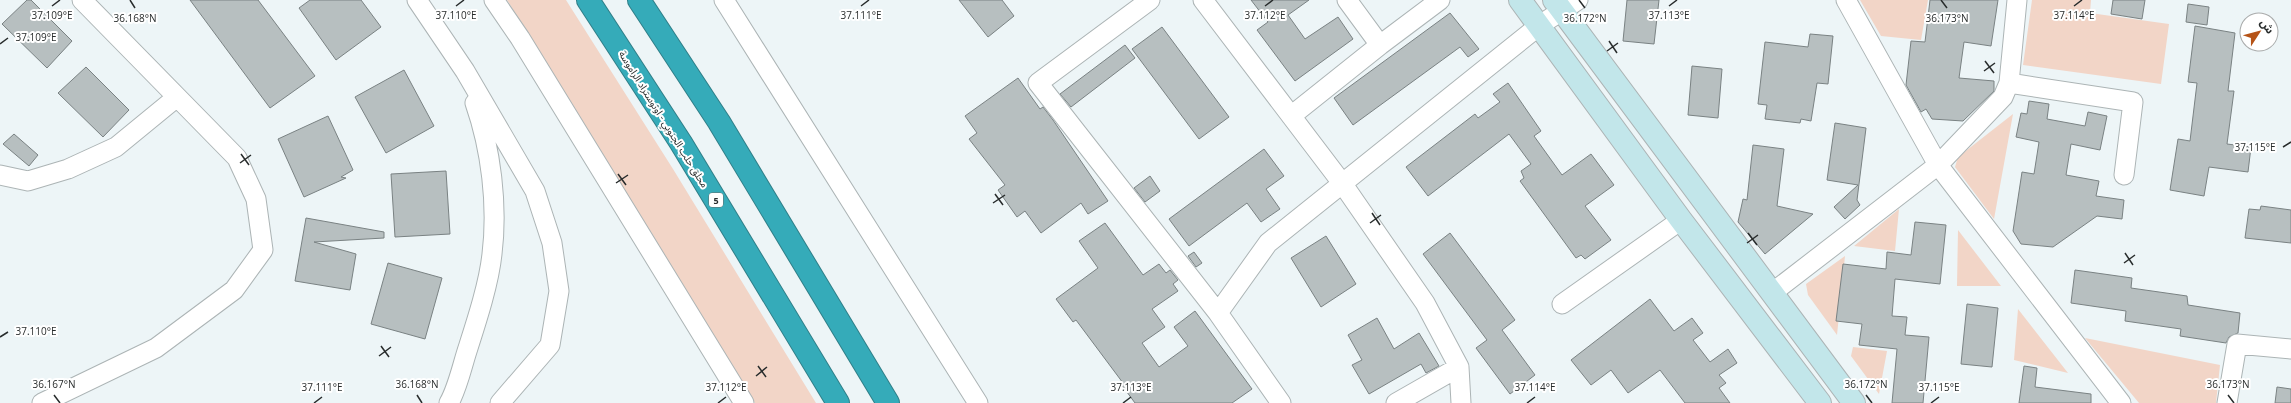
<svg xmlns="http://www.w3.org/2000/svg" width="2291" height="403" viewBox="0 0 2291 403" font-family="'Open Sans','Noto Sans Arabic',sans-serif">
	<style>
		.green { fill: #f2d5c7 }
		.building { fill: #b7bfc0; stroke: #7a8283 }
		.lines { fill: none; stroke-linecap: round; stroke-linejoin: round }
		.street-casing { stroke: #acb4b5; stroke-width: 21 }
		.secondary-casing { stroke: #acb4b5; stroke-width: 24 }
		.highway-casing { stroke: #307f88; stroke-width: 24 }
		.street { stroke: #fff; stroke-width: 19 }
		.secondary { stroke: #c2e6ea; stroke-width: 22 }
		.highway { stroke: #35abb9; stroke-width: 22 }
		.ticks { fill: none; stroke: #282c2c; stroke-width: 1.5 }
		.labels { text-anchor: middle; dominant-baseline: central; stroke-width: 4; stroke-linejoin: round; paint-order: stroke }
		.shield { fill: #fff; stroke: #686b6b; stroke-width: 1 }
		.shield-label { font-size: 9px; font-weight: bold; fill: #282c2c }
		.street-label { font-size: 10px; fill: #282c2c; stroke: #fff }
		.ticks-label { font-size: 10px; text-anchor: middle; fill: #282c2c; stroke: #fff; stroke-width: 4; stroke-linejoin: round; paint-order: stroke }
	</style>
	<rect width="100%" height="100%" fill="#edf5f7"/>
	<!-- green -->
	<path class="green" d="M507,0H566L673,169L816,403H755Z
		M1860,0H1928L1921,40L1881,36Z
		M2032,0H2091L2090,13L2169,24L2161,84L2023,65Z
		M2013,114L1994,219L1955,167L1958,157Z
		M1899,209L1895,251L1854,246Z
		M1958,230L2001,286H1957Z
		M1845,256L1837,335L1808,295L1806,284Z
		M2018,309L2068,373L2014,360Z
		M2085,338L2220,365L2216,403H2139Z
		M1853,347L1887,351L1879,394L1851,356Z"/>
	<!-- building -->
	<path class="building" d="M27,0H31L72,41L47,68L2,24Z
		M190,0H258L315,76L270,108Z
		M310,0H361L381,27L336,60L299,8Z
		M959,0H1002L1014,16L988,37Z
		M1251,0H1309L1288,15L1305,39L1338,17L1353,39L1295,81L1257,30L1268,22Z
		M1627,0H1659L1654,44L1623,41Z
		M1930,0H1998L1991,46L1964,42L1959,78L1994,81V91L1963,121L1932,119L1926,109L1921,112L1906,85L1911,41L1925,42Z
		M2113,0H2145L2142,19L2111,14Z
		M2188,4L2209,7L2207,25L2186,22Z
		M1450,13L1479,49L1468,57L1460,47L1353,125L1334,98Z
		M2195,26L2235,33L2228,91H2234L2227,144L2251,147L2248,172L2209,167L2204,196L2170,190L2178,139L2190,141L2197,83L2188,82Z
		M1162,27L1229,117L1199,139L1132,49Z
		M1810,34L1833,36L1828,84L1817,83L1811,121L1801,119L1800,123L1765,119L1767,105L1758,104L1765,42L1808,47Z
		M1125,45L1135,58L1071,107L1060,94Z
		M1692,66L1722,69L1718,118L1688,115Z
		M86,67L129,110L103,137L58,93Z
		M404,70L434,126L386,153L355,97Z
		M1018,78L1040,109L1043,107L1053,120L1108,201L1088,214L1081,203L1041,233L1025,211L1017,217L998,190L1005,185L969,139L977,133L965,116Z
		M1508,83L1541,131L1534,136L1562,175L1591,154L1614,185L1585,206L1611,240L1585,259L1581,255L1576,258L1520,181L1524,178L1521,171L1531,164L1509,134L1428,196L1406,167L1475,114L1478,118L1500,102L1493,94Z
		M2029,101L2049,104L2047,119L2085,126L2088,112L2107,116L2100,150L2071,144L2066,175L2099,181L2096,196L2124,200L2122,219L2097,216L2053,247L2021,244L2013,231L2022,172L2034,174L2039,142L2016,137L2021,113L2027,114Z
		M328,116L353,170L341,177L346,178L304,197L278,139Z
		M1835,123L1866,128L1857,200L1860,205L1845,219L1834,207L1858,185L1827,180Z
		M14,134L38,155L29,166L3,144Z
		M1753,145L1784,149L1777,206L1813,214L1765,254L1738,222L1743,199L1747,200Z
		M1264,149L1284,176L1266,189L1280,209L1261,222L1247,203L1189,246L1169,219Z
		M446,171L450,234L395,237L391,174Z
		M1150,176L1160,191L1145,202L1134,188Z
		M2261,206L2291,210V243L2245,238L2249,209L2260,210Z
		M306,218L384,232V238L314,242L356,254L350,290L295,281Z
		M1915,222L1946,225L1940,284L1895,279L1892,316L1907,317L1905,335L1929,337L1923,403H1892L1897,349L1859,345L1862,324L1836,321L1843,264L1886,269L1887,252L1911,255Z
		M1105,223L1143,275L1159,264L1166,273L1170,270L1178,280L1173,284L1178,291L1152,309L1165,327L1142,343L1159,367L1188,346L1174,327L1195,311L1252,389L1232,403H1135L1121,384L1123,383L1076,320L1073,322L1056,299L1098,268L1079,241Z
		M1450,233L1515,320L1502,330L1535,375L1510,394L1476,348L1487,340L1423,254Z
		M1326,236L1356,284L1321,307L1291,258Z
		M1194,252L1202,263L1196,267L1188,256Z
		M388,263L442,278L425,339L371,324Z
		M2075,270L2132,278L2131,288L2187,296L2188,305L2240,313L2238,333L2229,337L2226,343L2180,336L2181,329L2125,321L2126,311L2071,303Z
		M1650,299L1674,331L1692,318L1703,333L1693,340L1710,362L1728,349L1737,363L1719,375L1726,383L1719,388L1730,403H1685L1660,370L1628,393L1611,370L1591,385L1571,360Z
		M1967,304L1998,308L1992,367L1961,364Z
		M1377,318L1394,349L1419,333L1439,366L1426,373L1421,364L1369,394L1352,365L1362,360L1348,335Z
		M2024,366L2037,368L2035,387L2091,394V403H2019Z
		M2277,387L2291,389V403H2275Z"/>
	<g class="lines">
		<!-- street casing -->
		<g class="street-casing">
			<path id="street" d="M417,0L465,71L535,191L552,243L559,291L550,345L500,403
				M494,0L520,38L744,403
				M724,0L978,403
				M1150,0L1038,83L1218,313
				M1203,0L1342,183L1425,303L1459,367L1461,403
				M1846,0L1938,165L2121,403
				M1380,45L1440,0
				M2009,83L2133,102L2124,175
				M1291,116L1380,45L1347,0
				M0,175L28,181L68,169L116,147L177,97
				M1772,293L1938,165L2003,97L2009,83L2017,0
				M1562,304L1681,220
				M42,403L156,348L234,290L263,250L256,199L237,158L82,0
				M449,403C458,387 462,366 468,348C477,320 489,283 492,254C498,205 491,149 475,103
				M1281,403L1218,313L1268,243L1540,25L1578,0
				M1396,403L1459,367
				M2227,403L2237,344L2291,349"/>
		</g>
		<!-- secondary casing -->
		<g class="secondary-casing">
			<path id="secondary" d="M1520,0L1681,220L1820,403
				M1554,0L1854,403"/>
		</g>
		<!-- highway casing -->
		<g class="highway-casing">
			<path id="highway" d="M588,0L681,143L838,403
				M639,0L719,122L888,403"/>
		</g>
		<!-- street -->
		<use href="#street" class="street"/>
		<!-- secondary -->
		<use href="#secondary" class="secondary"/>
		<!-- highway -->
		<use href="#highway" class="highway"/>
	</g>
	<!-- ticks -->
	<path class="ticks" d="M130,0L135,8M1579,0L1585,8M1941,0L1947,8M52,6L60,0M456,6L464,0M861,6L869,0M1265,6L1273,0M1669,6L1677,0M2074,6L2082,0M1609,41L1617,53M0,44L8,38M1607,51L1618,43M1985,61L1994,73M1984,71L1995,63M2283,147L2291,142M241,154L249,165M240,163L251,155M618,174L626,185M616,183L628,175M995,194L1003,205M993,203L1005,195M1372,213L1380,225M1370,223L1381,215M1748,233L1757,245M1747,243L1758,235M2125,253L2133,265M2124,263L2135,255M0,337L8,332M381,346L389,357M379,356L391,347M758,366L766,377M756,376L767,367M54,395L60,403M417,395L422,403M1866,395L1872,403M2228,395L2234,403M314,403L322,397M718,403L726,397M1123,403L1131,397M1527,403L1535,397M1931,403L1939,397"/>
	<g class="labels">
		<!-- shield labels -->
		<rect class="shield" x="709" y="193" width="14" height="14" rx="3"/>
		<g class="shield-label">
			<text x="716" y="200">5</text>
		</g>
		<!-- street labels -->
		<g class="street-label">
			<text transform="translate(664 119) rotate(58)">محلق حلب الجنوبي - اوتوستراد الراموسة</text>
		</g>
	</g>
	<g class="ticks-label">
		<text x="861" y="19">37.111°E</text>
		<text x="1669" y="19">37.113°E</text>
		<text x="2074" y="19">37.114°E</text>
		<text x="52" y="19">37.109°E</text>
		<text x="456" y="19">37.110°E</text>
		<text x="1265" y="19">37.112°E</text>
		<text x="135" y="22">36.168°N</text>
		<text x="1585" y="22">36.172°N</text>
		<text x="1947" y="22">36.173°N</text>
		<text x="36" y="41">37.109°E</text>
		<text x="2255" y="151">37.115°E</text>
		<text x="36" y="335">37.110°E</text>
		<text x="54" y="388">36.167°N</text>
		<text x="417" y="388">36.168°N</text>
		<text x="1866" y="388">36.172°N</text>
		<text x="2228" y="388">36.173°N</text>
		<text x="322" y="391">37.111°E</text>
		<text x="726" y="391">37.112°E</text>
		<text x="1131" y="391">37.113°E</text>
		<text x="1535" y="391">37.114°E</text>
		<text x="1939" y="391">37.115°E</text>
	</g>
	<!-- north arrow -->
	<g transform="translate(2259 32) rotate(54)"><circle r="19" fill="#ffffff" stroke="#a9abab"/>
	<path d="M0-3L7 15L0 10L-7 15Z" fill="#b55317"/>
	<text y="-6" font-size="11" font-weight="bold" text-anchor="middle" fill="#282c2c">ش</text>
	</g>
</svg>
